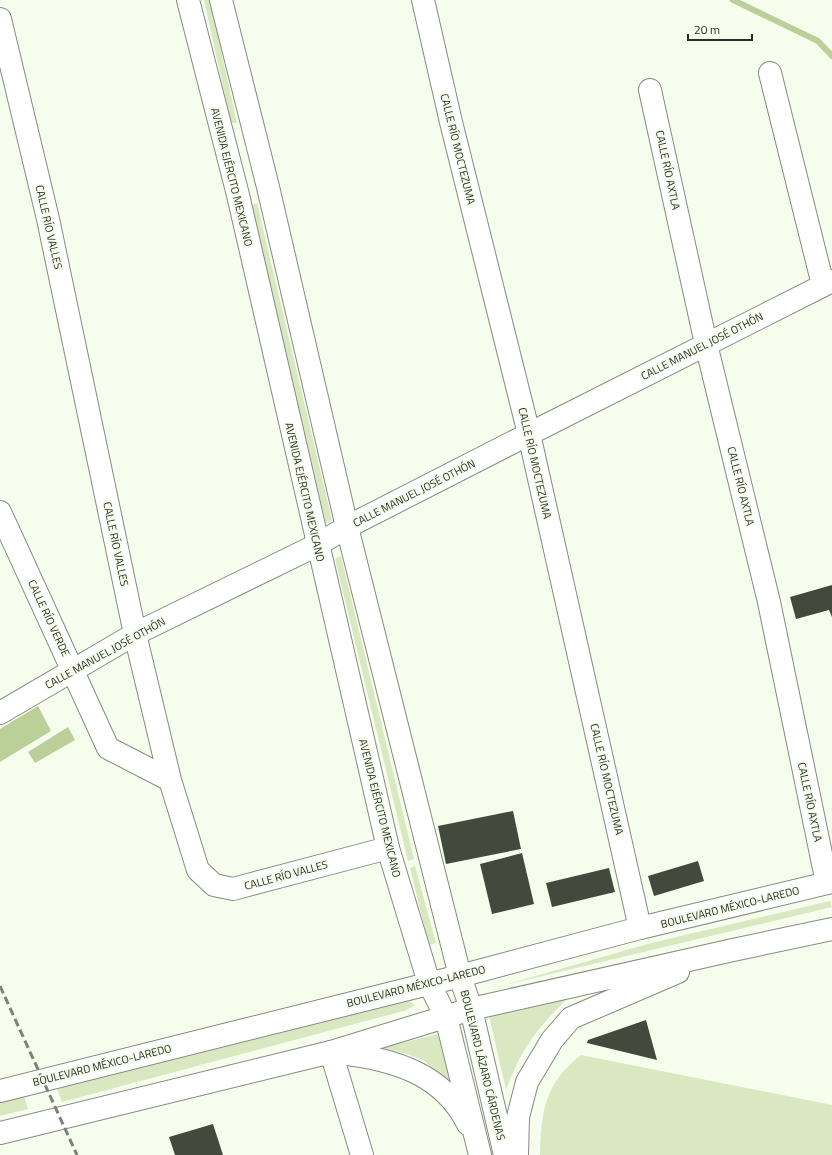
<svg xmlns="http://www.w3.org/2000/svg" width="832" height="1155" viewBox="0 0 832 1155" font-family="'Titillium Web',sans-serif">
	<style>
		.green { fill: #d9e8c1 }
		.water { fill: #bbd098 }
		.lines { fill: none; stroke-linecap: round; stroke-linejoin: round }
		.stream { stroke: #bbd098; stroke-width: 6 }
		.building { fill: #44493d }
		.minor-casing { stroke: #868b7e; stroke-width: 24 }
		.major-casing { stroke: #868b7e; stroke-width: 24 }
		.minor { stroke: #fff; stroke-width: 22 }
		.major { stroke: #fff; stroke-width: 22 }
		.rail { stroke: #7d8278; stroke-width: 3; stroke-dasharray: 8 4; stroke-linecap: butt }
		.labels { text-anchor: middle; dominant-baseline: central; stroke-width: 4; stroke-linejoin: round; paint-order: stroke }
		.street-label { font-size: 11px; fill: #2a2d27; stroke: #f6fded }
	</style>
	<rect width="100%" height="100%" fill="#f6fded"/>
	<!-- green -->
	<path class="green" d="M204,0H210L237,123H231Z
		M257,203L332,520L326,523L251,205Z
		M341,556L414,859L408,861L335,559Z
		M415,866L436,943L429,945L410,868Z
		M830,901L832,907L501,986L651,943Z
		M567,999C535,1031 522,1048 506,1090L489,1016Z
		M409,1001L415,1005L407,1010L62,1102L56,1086Z
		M438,1034L454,1088L423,1060L407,1054L382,1048Z
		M581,1055L832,1105V1155H540C541,1111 545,1083 581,1055Z
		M24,1096L28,1109L0,1116V1102Z"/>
	<!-- water -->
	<path class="water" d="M38,706L51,731L0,762V729Z
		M68,727L75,740L35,763L28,752Z"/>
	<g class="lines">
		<!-- stream -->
		<path class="stream" d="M733,0L818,41L832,56"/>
	</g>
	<!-- building -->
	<path class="building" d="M832,585V617L829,610L796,619L790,597Z
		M513,811L521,849L446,864L438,826Z
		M522,853L534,904L492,914L480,864Z
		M698,861L704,881L654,896L648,876Z
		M609,868L615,892L552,907L546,883Z
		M646,1020L657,1060L587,1043L588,1040Z
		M213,1124L223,1155H175L169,1137Z"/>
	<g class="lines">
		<!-- minor casing -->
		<g class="minor-casing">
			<path id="minor" d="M423,0L451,122L529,434L640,928
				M0,19L48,219L135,634L170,780L198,870L214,885L233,889L388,848
				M770,73L823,285
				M650,90L706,344L769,602L827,883
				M0,512L108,748L170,780
				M0,713L135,634L317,545L347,527L529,434L832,281
				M331,1052L362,1155"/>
		</g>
		<!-- major casing -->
		<g class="major-casing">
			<path id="major" d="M188,0L238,195L388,848L429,983L446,1017L480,1155
				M221,0L268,187L347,527L460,976L471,1009L505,1155
				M340,1053C392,1059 443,1073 468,1124
				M0,1091L460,976L640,928L832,882
				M0,1133L331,1052L471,1009L733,950L832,929
				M517,1155L518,1117L527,1082L552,1040L571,1018L678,972"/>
		</g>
		<!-- minor -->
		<use href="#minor" class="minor"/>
		<!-- major -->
		<use href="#major" class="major"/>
		<!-- rail -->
		<path class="rail" d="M0,986L77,1155"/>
	</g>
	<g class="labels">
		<!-- street labels -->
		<g class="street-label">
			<text transform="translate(458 149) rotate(76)">CALLE RÍO MOCTEZUMA</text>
			<text transform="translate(668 170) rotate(78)">CALLE RÍO AXTLA</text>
			<text transform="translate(232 177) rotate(76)">AVENIDA EJÉRCITO MEXICANO</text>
			<text transform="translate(49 227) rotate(77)">CALLE RÍO VALLES</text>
			<text transform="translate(702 346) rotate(-27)">CALLE MANUEL JOSÉ OTHÓN</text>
			<text transform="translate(535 463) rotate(77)">CALLE RÍO MOCTEZUMA</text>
			<text transform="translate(741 486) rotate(76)">CALLE RÍO AXTLA</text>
			<text transform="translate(305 492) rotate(77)">AVENIDA EJÉRCITO MEXICANO</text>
			<text transform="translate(414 493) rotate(-27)">CALLE MANUEL JOSÉ OTHÓN</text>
			<text transform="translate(116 544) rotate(78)">CALLE RÍO VALLES</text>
			<text transform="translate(49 618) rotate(65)">CALLE RÍO VERDE</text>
			<text transform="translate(105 653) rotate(-29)">CALLE MANUEL JOSÉ OTHÓN</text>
			<text transform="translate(607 779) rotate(77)">CALLE RÍO MOCTEZUMA</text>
			<text transform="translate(810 802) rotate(78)">CALLE RÍO AXTLA</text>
			<text transform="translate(380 808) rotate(76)">AVENIDA EJÉRCITO MEXICANO</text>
			<text transform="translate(286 875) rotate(-15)">CALLE RÍO VALLES</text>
			<text transform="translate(730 907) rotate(-14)">BOULEVARD MÉXICO-LAREDO</text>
			<text transform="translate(416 986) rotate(-14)">BOULEVARD MÉXICO-LAREDO</text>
			<text transform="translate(102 1065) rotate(-14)">BOULEVARD MÉXICO-LAREDO</text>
			<text transform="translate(483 1065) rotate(76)">BOULEVARD LÁZARO CÁRDENAS</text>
		</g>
	</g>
	<!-- scale -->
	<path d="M688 34v6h64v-6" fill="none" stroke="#2a2d27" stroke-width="2"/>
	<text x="694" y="34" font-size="12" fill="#2a2d27" stroke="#f6fded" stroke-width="3" paint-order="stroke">20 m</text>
</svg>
